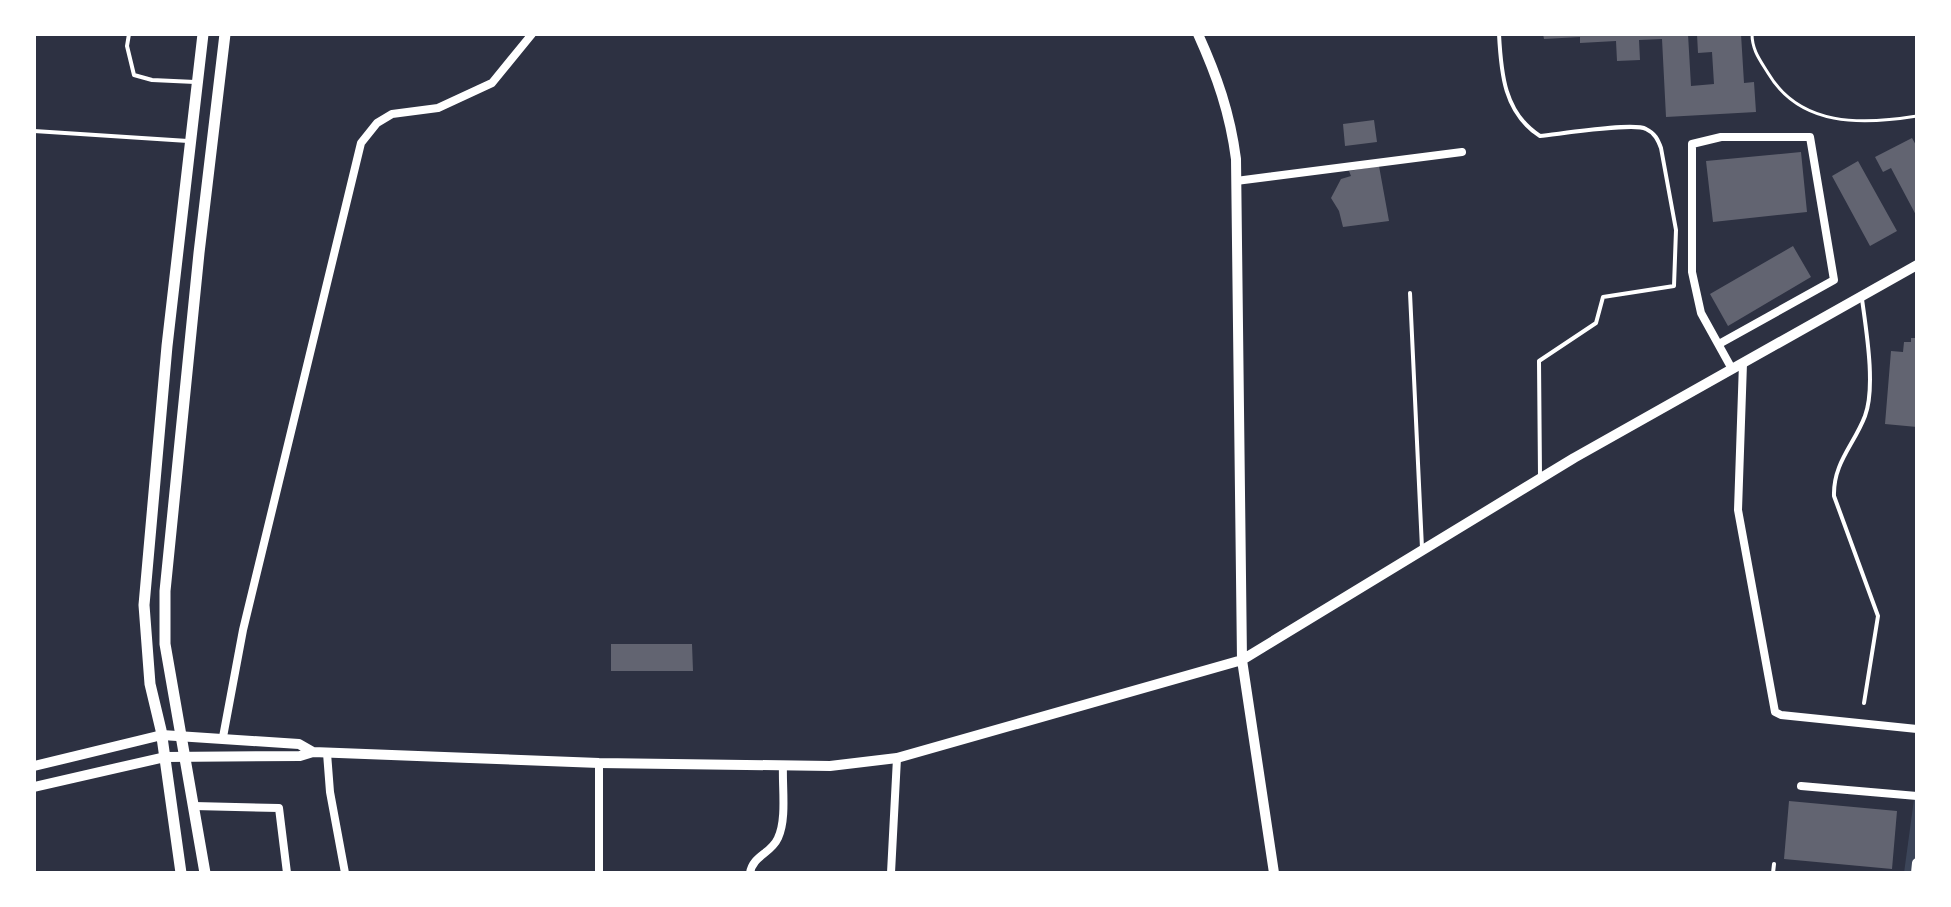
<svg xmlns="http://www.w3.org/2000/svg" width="1951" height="907" viewBox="0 0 1951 907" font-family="Manrope,sans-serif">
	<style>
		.green { fill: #3c4559 }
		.building { fill: #626471 }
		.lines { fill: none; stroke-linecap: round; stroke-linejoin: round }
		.path { stroke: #fff; stroke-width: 3 }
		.service { stroke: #fff; stroke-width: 4 }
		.minor { stroke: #fff; stroke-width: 8 }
		.tertiary { stroke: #fff; stroke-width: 10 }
		.secondary { stroke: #fff; stroke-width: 11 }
	</style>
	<rect width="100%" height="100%" fill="#2d3142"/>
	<!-- green -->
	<path class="green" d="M1917,777V873H1904Z"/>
	<!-- building -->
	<path class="building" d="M1543,34H1688L1691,86L1714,84L1712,52L1698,53L1697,34H1741L1744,83L1754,82L1756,112L1666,117L1662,39L1639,40L1640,60L1617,61L1616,41L1580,43V37L1544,39Z
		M1374,120L1377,142L1345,146L1343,124Z
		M1912,138L1917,147V217L1891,168L1883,172L1875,157Z
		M1801,152L1807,212L1713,222L1706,161Z
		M1858,161L1897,231L1870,246L1832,176Z
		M1379,166L1389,221L1343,227L1339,211L1331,198L1341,179L1351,176L1349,171Z
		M1793,246L1811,277L1728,326L1710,294Z
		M1911,338H1917V427L1885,424L1891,351L1903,352L1904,342H1911Z
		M611,644H692L693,671H611Z
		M1789,801L1897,811L1892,869L1784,859Z"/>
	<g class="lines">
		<!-- path -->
		<path class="path" d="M1752,34C1752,50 1760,60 1768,73C1800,127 1862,125 1917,116"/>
		<!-- service -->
		<path class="service" d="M129,34L127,46L134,75L152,80L195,82
			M1499,34C1501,73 1504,113 1540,136C1560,134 1634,122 1646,129C1655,133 1658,140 1661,148L1676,230L1674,286L1603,297L1596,323L1539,361L1540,476
			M34,131L188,141
			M1410,293L1422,548
			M1862,299C1866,329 1876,387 1865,416C1854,445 1833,463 1834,496L1878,616L1864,703
			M1773,873L1774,864"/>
		<!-- minor -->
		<path class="minor" d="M1236,181L1462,152
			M1719,344L1834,280L1810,137H1721L1692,144V272L1701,313L1732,369
			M1743,363L1738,510L1775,712L1781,715L1917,729
			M223,737L243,630L361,143L377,123L392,114L438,108L492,83L532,34
			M327,753L330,792L345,873
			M599,763V873
			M1801,786L1917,796
			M194,806L279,808L287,873
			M750,873C753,855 771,854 778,838C787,819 782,787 783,766
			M891,873L897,758"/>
		<!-- tertiary -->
		<path class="tertiary" d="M1198,34C1217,76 1230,113 1236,159L1242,660L1274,873
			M34,766L162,735L299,744L313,752
			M34,787L165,757L300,756L313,752L599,763L830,766L897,758L1242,660L1574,458L1917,265
			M1916,873L1917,863"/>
		<!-- secondary -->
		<path class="secondary" d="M181,873L161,730L150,684L144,605L167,346L203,34
			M205,873L165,644V591L199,253L225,34"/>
	</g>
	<!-- border -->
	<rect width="1951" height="907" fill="none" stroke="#ffffff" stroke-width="72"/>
</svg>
